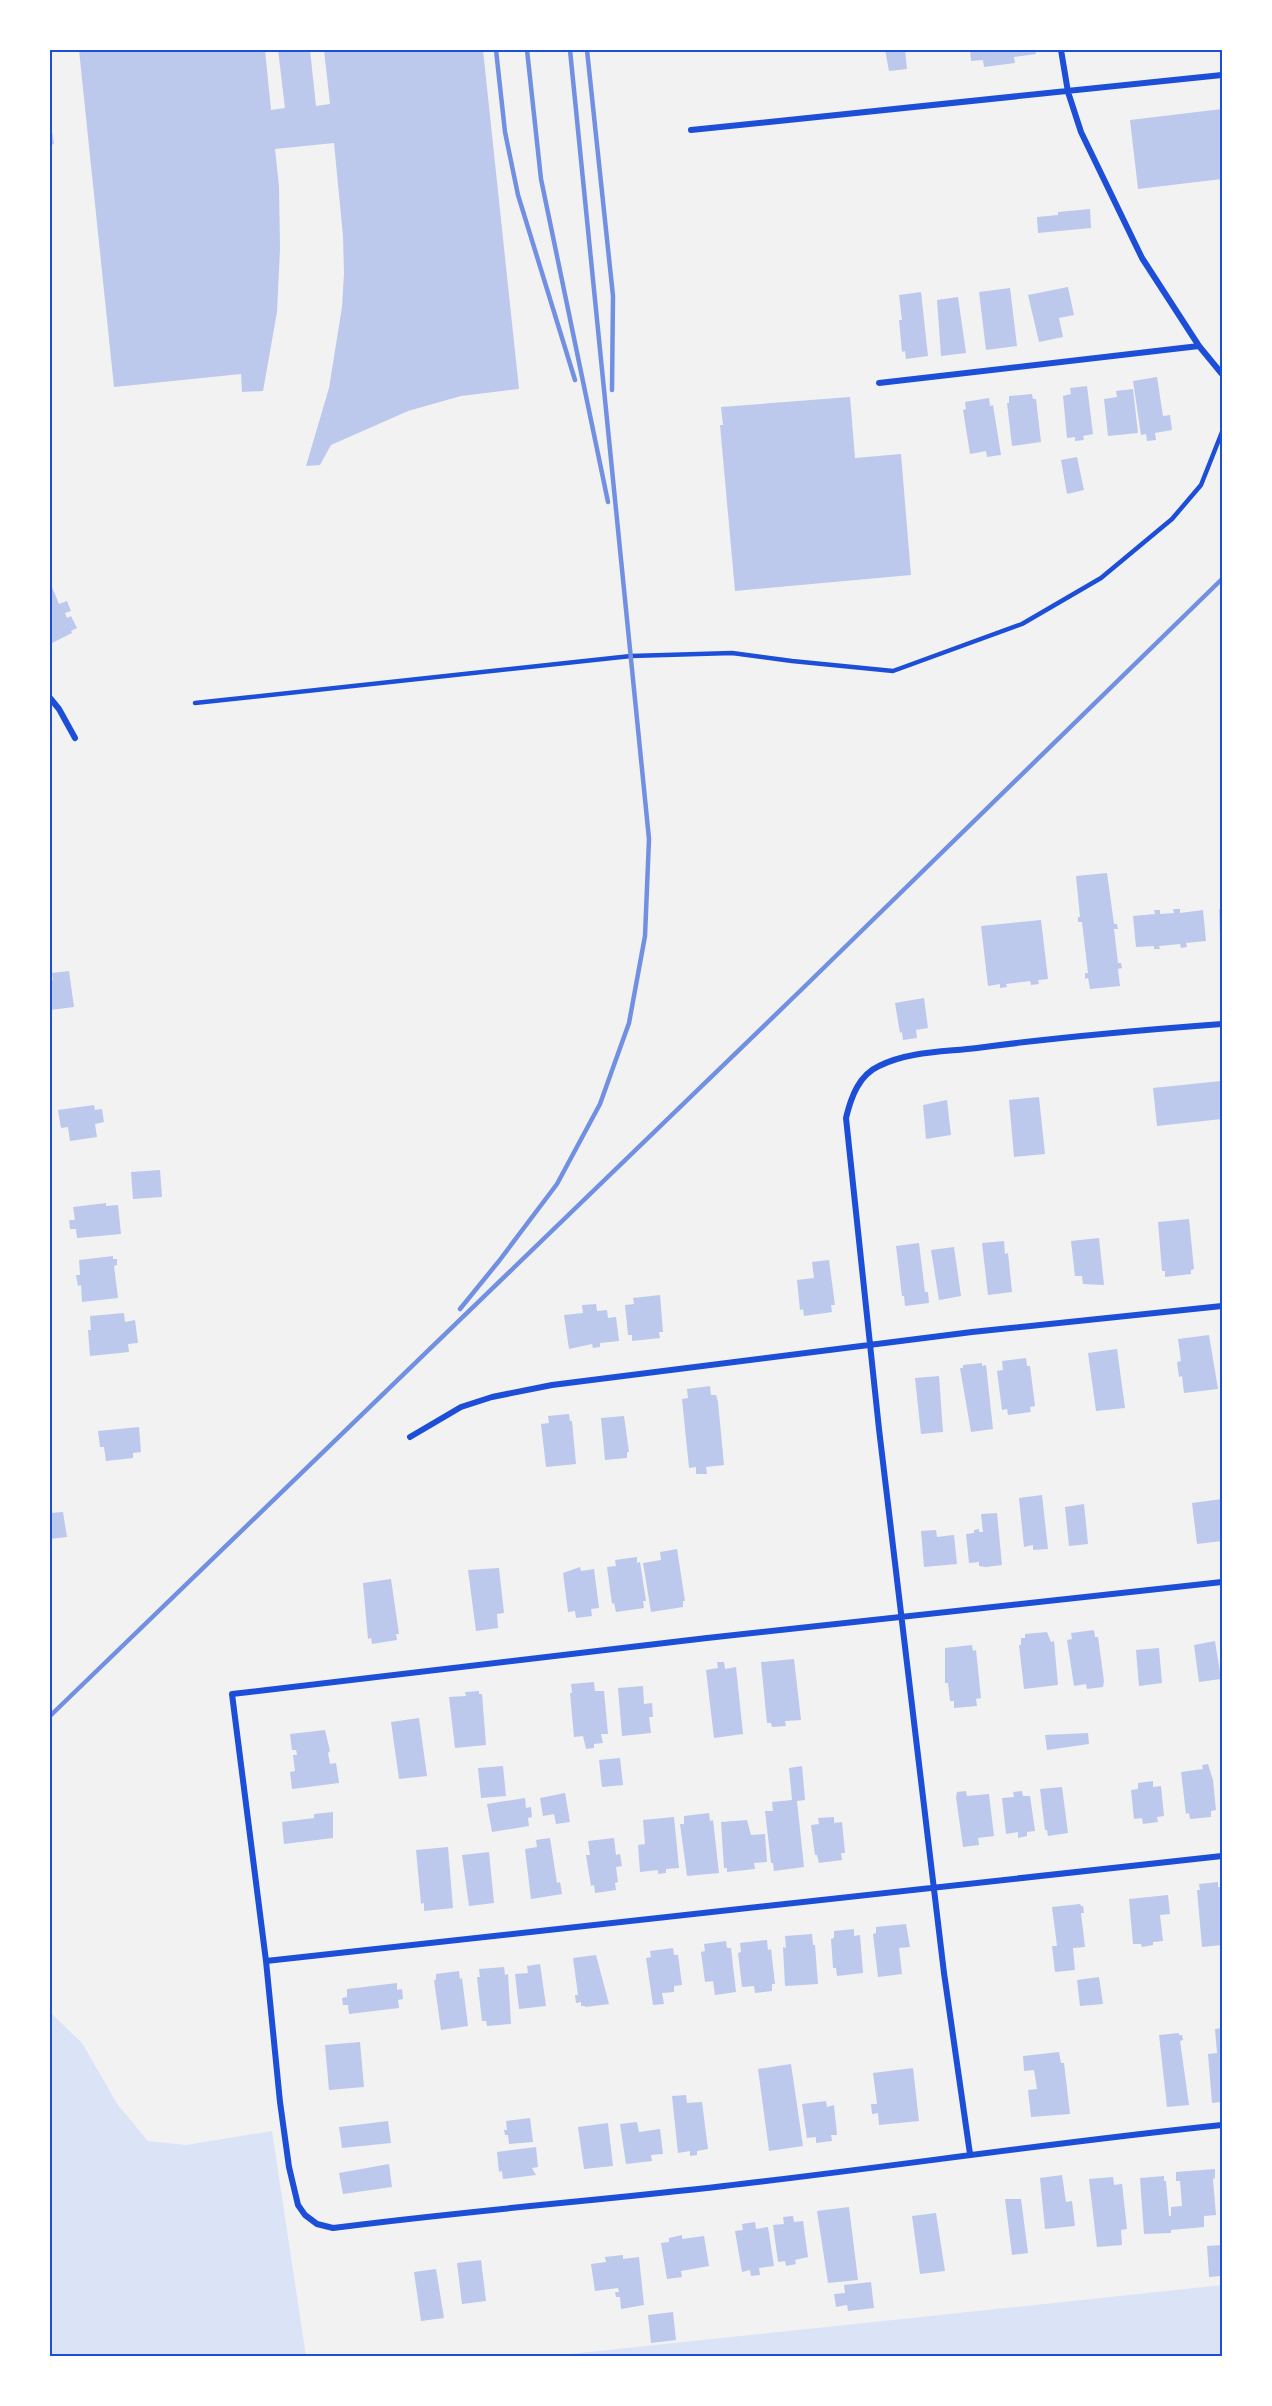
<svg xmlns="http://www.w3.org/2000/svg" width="1272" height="2406" viewBox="0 0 1272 2406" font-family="'Titillium Web',sans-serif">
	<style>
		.green { fill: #dbe4f7 }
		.building { fill: #bdc9ec }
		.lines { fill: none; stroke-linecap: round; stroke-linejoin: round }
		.service { stroke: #1d4ed8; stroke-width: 4.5 }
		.minor { stroke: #1d4ed8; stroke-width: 6 }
		.rail { stroke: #7290e2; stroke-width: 4.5 }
		.neatline { fill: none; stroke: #1d4ed8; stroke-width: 2 }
	</style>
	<rect width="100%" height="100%" fill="#f2f2f2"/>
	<!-- green -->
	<path class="green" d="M50,2012L82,2043L118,2105L148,2141L186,2145L272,2131L306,2356H50Z
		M1222,2285V2356H551L1129,2295Z"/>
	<!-- building -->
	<path class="building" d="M79,50H265L271,110L285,108L278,50H310L316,106L330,104L324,50H483L519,389L461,396L408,411L331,445L320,465L306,466L329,388L342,307L344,273L343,236L334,143L275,149L279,186L280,249L277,312L263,391L242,392L241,374L114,387Z
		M885,50H905L907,69L889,71Z
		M970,50H1035L1036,54L1014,57L1015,63L984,67L983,60L971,61Z
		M1222,109V179L1138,189L1130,120Z
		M50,119L54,144L50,145Z
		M1090,209L1091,228L1038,233L1037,217L1058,215V212Z
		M1068,287L1074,315L1059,318L1063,337L1039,342L1028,295Z
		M1010,288L1017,346L986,350L979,292Z
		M921,292L928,356L906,359L905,351L902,352L899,320H902L899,295Z
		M958,297L966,353L941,356L937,300Z
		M1157,377L1163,416L1170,415L1172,430L1155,433L1156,440L1147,441L1146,434L1141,435L1133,381Z
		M1087,386L1093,434L1083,436L1084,440L1075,441V437L1067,438L1063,396L1071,394L1070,388Z
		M1133,389L1138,433L1108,436L1104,399L1117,397L1116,391Z
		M1032,394L1033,399H1036L1041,442L1012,446L1007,403H1009V396Z
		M850,397L855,458L901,454L911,575L735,591L720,425H723L721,407Z
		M989,398L990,406L993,405L1001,455L987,457L986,451L970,454L963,410L966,409L965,402Z
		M1077,457L1084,490L1067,494L1061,460Z
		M50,582L59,604L67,601L71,611L65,613L67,618L71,616L77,628L71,631L72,633L50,644Z
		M1107,873L1114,924H1117L1118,929H1114L1118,963H1121L1122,968L1118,969L1120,986L1090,989L1088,978L1085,979V973H1088L1082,922H1078V917H1080L1076,876Z
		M1173,909H1180V913L1203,910L1206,941L1186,943L1187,947L1181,948L1180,944L1159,946L1160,949H1154V946L1136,947L1133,916L1155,914L1154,910H1160V914L1174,913Z
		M1219,909H1222V938H1220Z
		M1041,920L1048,979L1038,980L1039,984L1031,985L1030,981L1006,984L1007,987L1000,988V984L988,986L981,926Z
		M69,971L74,1007L50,1010V980H53L52,973Z
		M924,998L928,1028L916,1030L917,1038L903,1040L902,1032L900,1033L895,1003Z
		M1221,1081L1222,1119L1157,1126L1153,1088Z
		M1039,1097L1045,1154L1014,1157L1009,1100Z
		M947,1100L951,1135L926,1139L923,1105Z
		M94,1105L95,1110L102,1109L104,1122L95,1124L97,1137L70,1141L68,1127L61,1128L58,1110Z
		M160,1170L162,1197L133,1199L131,1172Z
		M106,1203V1206L118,1205L121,1234L77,1238L76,1229H70L69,1220H75L73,1207Z
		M1189,1219L1194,1269L1191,1270V1274L1165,1277V1271H1162L1158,1222Z
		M1099,1238L1104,1285L1083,1284L1082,1276H1075L1071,1241Z
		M1004,1241L1005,1254L1008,1253L1012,1292L988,1295L982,1243Z
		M919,1243L925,1292H928L929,1303L905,1306L904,1296H902L896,1246Z
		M954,1247L961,1296L939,1300L931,1250Z
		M113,1256V1259H117V1265L114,1266L118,1298L82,1302L81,1285L78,1286L76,1275H80L79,1260Z
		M829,1260L835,1305H831L832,1312L804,1316L803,1309L800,1310L797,1280L814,1278L812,1262Z
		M660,1295L663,1332H659L660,1338L632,1341V1335H628L625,1305L634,1304L633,1298Z
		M596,1304L597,1311L607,1310L608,1318L616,1317L619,1341L600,1343V1347L593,1348L592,1344L569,1349L564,1315L583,1313L582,1305Z
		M124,1313L125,1322L135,1320L138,1343L128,1344L129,1352L90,1356L88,1330H91L90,1316Z
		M1209,1335L1218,1389L1184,1393L1182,1376L1179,1377L1177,1362L1181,1361L1178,1339Z
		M1117,1349L1125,1408L1096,1411L1088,1353Z
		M1026,1358L1027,1366H1030L1035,1406L1030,1407L1031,1412L1008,1415L1007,1409L1002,1410L997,1371L1003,1370L1002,1361Z
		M982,1363V1366L986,1365L993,1429L971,1432L960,1368H963V1365Z
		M939,1376L943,1432L921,1434L915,1378Z
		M710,1386L711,1395H716L718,1402L724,1465L706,1467L707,1474H696V1467L689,1468L682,1399L688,1398L687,1389Z
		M569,1414L570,1421H572L576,1464L546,1467L541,1424L549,1423L548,1416Z
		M624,1416L629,1452H627V1458L605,1460L601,1418Z
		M139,1427L141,1452L133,1453V1458L106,1461L104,1447H100L98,1431Z
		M1042,1495L1048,1549L1033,1550V1545L1024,1547L1019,1498Z
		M1222,1499V1541L1197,1544L1192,1503Z
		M1084,1504L1088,1544L1069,1546L1065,1507Z
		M63,1512L67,1537L50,1539V1513Z
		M997,1513L1002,1565L986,1567L979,1566V1562L969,1563L966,1534L974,1533V1530L979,1529V1532H983L981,1514Z
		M936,1530L937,1537L954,1535L957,1564L924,1567L921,1531Z
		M677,1549L685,1601H683V1607L651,1612L643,1563L661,1560L660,1552Z
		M637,1557V1563L640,1562L646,1601H643L644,1608L616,1612L614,1603L612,1604L607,1567L616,1566L615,1560Z
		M580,1567L581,1571L594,1569L599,1608L591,1609L592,1616L576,1618L575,1611L568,1612L563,1573Z
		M499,1568L504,1613L497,1614L498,1628L476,1631L468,1570Z
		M391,1579L399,1634H396L397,1640L372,1644L371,1638L368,1639L363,1583Z
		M1094,1630L1095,1637H1098L1104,1681L1103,1687L1087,1689L1086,1684L1074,1686L1067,1640L1072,1639L1071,1633Z
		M1047,1632L1051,1642L1054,1641L1058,1685L1024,1689L1019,1645H1021V1638H1025V1634Z
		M1215,1641L1221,1679L1199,1682L1194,1645Z
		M972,1645L973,1651L976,1650L981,1698L976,1699L977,1706L954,1708V1701H950L948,1683H945V1648Z
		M1159,1648L1162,1683L1139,1686L1136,1650Z
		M794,1659L801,1720L785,1721L786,1726L772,1727L771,1723H767L761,1662Z
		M717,1662H724L725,1669L736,1667L743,1734L714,1738L706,1670L718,1668Z
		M594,1682L595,1691H604L608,1734H601L603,1743L594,1744V1748L586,1749L583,1736L574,1737L570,1693H572L571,1684Z
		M643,1686L644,1704L652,1703L653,1717H649L651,1733L622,1736L618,1688Z
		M479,1691V1694H482L486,1745L455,1748L449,1697L466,1696L465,1692Z
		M419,1718L427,1776L399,1779L391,1722Z
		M325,1730L330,1751L328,1753L330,1764L336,1763L339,1783L292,1789L290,1772L295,1771L293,1755H297L296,1750H292L290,1734Z
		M1088,1733L1089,1744L1047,1750L1045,1735Z
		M620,1758L623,1785L602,1787L599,1760Z
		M1208,1764L1213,1780L1216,1810L1211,1811V1817L1190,1819L1189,1813L1186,1814L1181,1772L1203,1769L1202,1765Z
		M503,1766L506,1796L481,1798L478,1768Z
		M802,1766L805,1800L797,1801L804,1867L774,1871L773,1863H771L765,1811H773L772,1802L792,1800L789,1768Z
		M1153,1781V1787L1161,1786L1164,1816L1157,1817L1158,1822L1143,1824L1142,1818L1134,1819L1131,1790L1138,1789V1783Z
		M1062,1787L1068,1833L1048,1836L1047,1830H1045L1040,1789Z
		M966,1791L967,1796L989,1794L994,1836L978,1838L979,1845L963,1847L956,1797L957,1792Z
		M1022,1791L1023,1796H1030L1035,1831L1027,1832V1836L1018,1838V1832L1006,1834L1002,1798L1014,1797L1013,1792Z
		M565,1793L570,1822L556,1824L554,1814L543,1816L540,1798Z
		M525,1798L526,1808L531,1807L532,1817L528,1818L529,1826L492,1832L487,1804Z
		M333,1812V1838L284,1844L282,1822L314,1818V1814Z
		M709,1813L710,1821L713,1820L719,1873L687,1876L680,1824H684V1816Z
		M674,1817L679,1868L666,1869V1873L658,1874V1870L640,1872L638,1845L645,1844L643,1820Z
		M834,1817V1823L842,1822L845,1853H841L842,1860L819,1863L817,1855H815L811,1825L819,1824L818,1818Z
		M747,1820L751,1835L765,1834L767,1862L754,1863L755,1869L727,1872V1868H724L721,1822Z
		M550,1838L557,1883L560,1882L562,1894L531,1899L525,1849L537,1847L536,1840Z
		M614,1838L616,1855L620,1854L622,1866L616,1867L618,1882L615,1883L616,1890L595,1893L594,1885L591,1886L586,1855H590L588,1841Z
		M448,1847L453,1908L424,1911V1903L421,1904L416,1850Z
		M489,1852L494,1903L469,1906L462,1855Z
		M1218,1882V1887H1222V1945L1202,1947L1197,1890H1200L1199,1884Z
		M1168,1895L1170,1914L1160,1915L1163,1941L1153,1942V1945L1142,1947L1141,1944H1133L1129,1899Z
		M1080,1904L1081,1906H1083L1084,1913H1081L1085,1947L1073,1948L1075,1970L1055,1972L1052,1946H1057L1052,1907Z
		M906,1924L910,1947L899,1948L902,1974L878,1977L873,1934L876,1933V1927Z
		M854,1929V1936L860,1935L863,1973L837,1976L836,1968H833L831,1939L834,1938V1931Z
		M812,1934L813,1945H815L818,1984L785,1986L783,1947L786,1948L785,1936Z
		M767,1940L768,1950L771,1949L775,1984H772V1991L755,1993L754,1986L742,1987L738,1953L741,1952L740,1943Z
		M726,1941L727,1948H731L736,1992L715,1995L713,1981L705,1982L701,1952L705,1951L704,1944Z
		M673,1948L674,1955H678L682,1985L674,1986V1992L662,1993L664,2004L653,2005L646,1958L651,1957L650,1951Z
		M596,1955L609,2004L585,2007V2006H581V2002L576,2003L575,1995H578L573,1958Z
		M540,1964L546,2006L519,2009L515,1974L528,1973L527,1966Z
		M504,1967L505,1975L508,1974L511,2024L487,2026L486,2021H482L477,1977H480L479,1969Z
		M459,1971L460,1979L462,1978L468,2026L441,2030L434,1980H436V1974Z
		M1099,1977L1103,2004L1080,2006L1077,1980Z
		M397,1983V1990L402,1989L403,1999L398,2000L399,2008L349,2014L348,2005H343L342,1998L347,1997V1989Z
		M1222,2028V2102L1212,2103L1208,2054L1217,2053L1215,2029Z
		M1179,2033V2035H1182L1183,2040L1180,2041L1189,2105L1167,2107L1159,2035Z
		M360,2042L364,2087L329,2090L325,2045Z
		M1059,2052L1061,2063H1064L1070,2114L1031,2117L1028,2090L1037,2089L1034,2070L1024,2071L1023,2056Z
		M791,2064L803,2146L769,2151L758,2069Z
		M913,2068L919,2121L879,2125L878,2113L872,2114L871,2104H877L873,2073Z
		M686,2095L687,2103L702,2102L708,2149L697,2151V2155L690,2156V2151L678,2153L672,2096Z
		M826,2101L827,2107L834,2105L837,2135H831L832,2141L816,2143V2137L807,2138L802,2104Z
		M530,2118L533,2142L509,2144L508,2135H505L504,2130H507L506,2121Z
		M388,2121L391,2143L342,2148L339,2127Z
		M637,2122L639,2132L660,2129L663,2154L651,2155L652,2161L626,2164L620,2124Z
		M608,2123L613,2166L584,2169L578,2127Z
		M536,2147L538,2167L532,2168L536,2175L503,2179L502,2171L499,2172L497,2152Z
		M389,2164L392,2187L343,2194L339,2173Z
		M1215,2169V2178L1213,2179L1216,2215L1204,2216V2227L1171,2230V2233L1144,2234L1140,2178L1164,2176V2181H1166L1169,2216H1171V2207L1182,2206L1180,2181H1176V2172Z
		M1062,2175L1066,2202L1072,2201L1075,2226L1045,2229L1040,2178Z
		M1113,2177L1114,2185L1122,2184L1127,2229L1121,2230L1122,2245L1097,2247L1089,2179Z
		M1005,2199H1021L1028,2253L1012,2255Z
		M849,2207L858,2280L828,2283L817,2211Z
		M936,2213L945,2271L920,2274L912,2216Z
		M793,2216L794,2222L803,2221L808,2257L795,2260L796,2264L786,2266L785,2261L778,2262L773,2225L784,2224L783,2217Z
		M755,2222L756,2229L768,2227L774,2266L759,2268L760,2275L751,2276L750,2270L742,2272L735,2231L743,2230L742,2224Z
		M682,2235V2239L704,2236L709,2266L681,2271L682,2277L667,2279L661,2243L669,2242V2238Z
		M1222,2245V2276L1209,2277L1207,2246Z
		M623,2255V2259L639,2257L644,2305L621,2309L620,2297H616L615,2292H619L618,2288L595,2291L591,2264L606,2262L605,2257Z
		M481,2260L486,2301L462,2304L457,2263Z
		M436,2269L444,2318L421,2321L414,2272Z
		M871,2282L874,2308L848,2311L847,2305L836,2307L834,2294L845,2293L844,2285Z
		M673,2312L676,2340L651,2343L648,2315Z"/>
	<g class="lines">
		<!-- service -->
		<path class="service" d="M195,703L631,656L732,653L792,661L893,671L1022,624L1101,578L1172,519L1201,485L1222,432"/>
		<!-- minor -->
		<path class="minor" d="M1061,50L1068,92L1081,132L1142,258L1199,346L1222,374
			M691,130L1222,75
			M879,383L1199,346
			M50,698L59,709L75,738
			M410,1437L461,1407L492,1397L552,1385L972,1332L1222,1306
			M1222,1582L707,1638L232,1694L266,1961L280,2102L289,2167L298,2205L305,2215L317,2224L333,2228C463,2211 594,2201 724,2186C890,2167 1056,2142 1222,2125
			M266,1961L1222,1856
			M970,2154L944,1973L879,1429L846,1118C851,1097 859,1075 879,1066C909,1051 945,1052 977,1048C1059,1037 1141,1030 1222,1024"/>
		<!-- rail -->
		<path class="rail" d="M496,50L505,132L518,195L575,380
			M527,50L541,179L608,502
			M587,50L613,296L612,390
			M460,1309L499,1261L557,1184L600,1104L629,1023L645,936L649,839L570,50
			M50,1716L799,992L1222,579"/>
	</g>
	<!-- border -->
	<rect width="1272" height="2406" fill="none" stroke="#ffffff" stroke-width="102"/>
	<rect x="51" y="51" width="1170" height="2304" class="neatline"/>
</svg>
